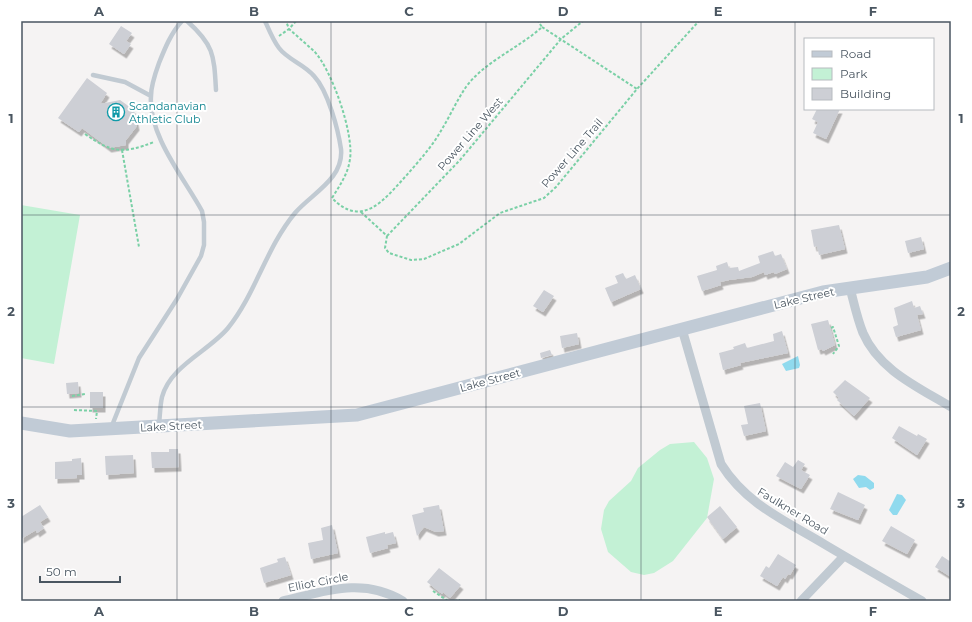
<svg xmlns="http://www.w3.org/2000/svg" width="972" height="622" viewBox="0 0 972 622" font-family="Montserrat,sans-serif">
	<style>
		.green { fill: #c3f1d5 }
		.water { fill: #90daee }
		.building { fill: #cdcfd5; filter: url(#shadow) }
		.lines { fill: none; stroke-linecap: round; stroke-linejoin: round }
		.path { stroke: #7ad0a6; stroke-width: 2; stroke-dasharray: 3 2; stroke-linecap: butt }
		.lane { stroke: #c1cad2; stroke-width: 4.5 }
		.street { stroke: #c1cad2; stroke-width: 9 }
		.secondary { stroke: #c1cbd6; stroke-width: 13 }
		.grid { fill: none; stroke: #4a5661; stroke-width: 1; stroke-opacity: 0.55 }
		.labels { text-anchor: middle; dominant-baseline: central; stroke-width: 4; stroke-linejoin: round; paint-order: stroke }
		.culture-label { font-size: 11px; fill: #0d838f; stroke: #fff; text-anchor: start }
		.street-label { font-size: 11px; fill: #4a5661; stroke: #fff }
		.neatline { fill: none; stroke: #4a5661; stroke-width: 1.5 }
		.grid-label { font-size: 13px; text-anchor: middle; font-weight: bold; fill: #4a5661 }
	</style>
	<defs>
		<filter id="shadow"><feDropShadow dx="2.5" dy="4.5" stdDeviation="0" flood-color="#0004"/></filter>
	</defs>
	<rect width="100%" height="100%" fill="#f5f3f3"/>
	<!-- green -->
	<path class="green" d="M21,205L80,215L54,364L21,358Z
		M694,442L707,458L714,479L707,518L673,561L654,573L644,575L631,572L608,552L601,529L604,510L609,501L631,481L638,468L660,450L670,444Z"/>
	<!-- water -->
	<path class="water" d="M798,356L800,365L799,368L786,371L782,364Z
		M858,475L865,476L874,483V488L870,490L866,487L859,488L853,479Z
		M897,494L902,495L906,500L897,515H893L889,510Z"/>
	<!-- building -->
	<path class="building" d="M121,26L132,33L126,41L131,44L124,54L109,44Z
		M87,78L107,93L100,104L120,100L134,110L137,126L126,140V145L109,148L82,128L79,132L58,118Z
		M817,109H840L826,139L813,133L818,122L812,119Z
		M839,225L845,249L819,255L817,246L814,247L811,230Z
		M921,237L924,249L908,253L905,241Z
		M773,251L775,256L781,254L787,269L775,274L774,272L765,275L764,272L752,277L729,280L720,282L721,285L702,291L697,276L717,270L716,266L727,262L729,268L738,267L739,271L760,263L758,256Z
		M623,273L626,279L635,275L641,289L611,302L605,288L618,283L615,276Z
		M544,290L554,296L543,312L533,306Z
		M912,301L914,308L920,306L923,314L917,315L921,330L896,337L893,327L898,325L894,308Z
		M828,320L835,345L823,351L822,349L818,350L811,324Z
		M782,331L788,353L740,363L741,365L723,370L719,353L734,349L733,347L745,343L747,348L774,341L773,334Z
		M577,333L579,344L562,348L560,336Z
		M550,350L552,355L541,358L540,353Z
		M845,380L870,398L854,416L837,400L839,398L833,392Z
		M78,382L79,393L67,394L66,383Z
		M90,392H103V408H90Z
		M760,403L766,431L744,436L741,425L748,424L744,406Z
		M899,426L917,436L918,434L927,439L917,455L892,438Z
		M169,449H178L179,467L152,468L151,452H169Z
		M133,455L134,473L106,475L105,456Z
		M81,458L82,475H77V478L55,479V462L72,461V459Z
		M798,460L805,464L801,470L810,475L801,489L776,476L785,462L793,467Z
		M838,492L865,505L858,520L830,509Z
		M40,505L48,517L40,522L44,528L37,533L36,530L21,539V517Z
		M439,505L444,531L436,532L424,527L417,536L412,515L424,512L423,508Z
		M720,506L737,527L723,539L707,517Z
		M332,525L338,553L311,559L308,543L323,540L321,528Z
		M891,526L915,540L907,554L882,541Z
		M385,532V534L393,532L396,543L387,545L388,548L370,553L366,537Z
		M778,554L796,565L790,575L788,574L785,579L783,577L777,586L760,576L766,566L769,568Z
		M942,556L951,562V577L935,567Z
		M285,557L291,575L264,583L260,568L278,562L277,559Z
		M439,568L461,585L450,598L443,592L442,594L427,582Z"/>
	<g class="lines">
		<!-- path -->
		<path class="path" d="M296,21L289,29C297,36 306,44 314,51C332,70 354,134 350,159C348,174 340,185 332,198C362,229 384,200 405,177C418,162 432,147 442,129C450,116 457,100 466,87C484,62 519,48 542,27L538,21
			M542,27L637,89
			M279,36L289,29L286,21
			M85,134C112,153 123,154 154,142
			M122,150L139,247
			M361,212L387,236L385,248L389,253L411,260L424,259L459,244L500,213L544,198L556,187L637,89L699,21
			M387,236L460,160L561,39L583,21
			M831,328L833,327L839,346L833,354
			M72,396L85,394
			M74,410L97,411L96,419
			M433,591L448,601
			M454,601L460,600"/>
		<!-- lane -->
		<path class="lane" d="M187,21C214,45 214,55 216,90
			M93,75L125,82L151,96
			M159,424C160,416 160,406 162,397C170,366 209,351 228,328C256,293 266,248 295,213C311,194 344,179 341,149C338,129 328,91 314,76C304,64 288,60 279,48C273,40 269,30 265,21
			M111,428L139,358L177,299L201,256L204,245V222L202,211C184,178 148,135 151,96C151,85 155,74 159,63C165,48 171,33 182,21"/>
		<!-- street -->
		<path class="street" d="M850,288C854,303 857,318 863,333C879,370 918,387 951,407
			M682,329L721,464C746,504 784,520 824,544C856,563 889,582 922,601
			M283,601C326,591 363,577 403,601
			M801,601L844,556"/>
		<!-- secondary -->
		<path class="secondary" d="M21,423L70,431L357,415L823,292L927,277L951,268"/>
	</g>
	<!-- grid -->
	<path class="grid" d="M177,21V601M331,21V601M486,21V601M641,21V601M795,21V601M21,215H951M21,407H951"/>
	<!-- icons -->
	<defs>
		<g id="building-ring" transform="scale(0.9)"><circle r="9.5" fill="#fff" stroke="#0f9aa8" stroke-width="1.5"/><path d="M-4-6H4V6H1V3H-1V6H-4ZM-2.5-4.3h1.7v1.8h-1.7ZM.8-4.3h1.7v1.8H.8ZM-2.5-1h1.7V.8h-1.7ZM.8-1h1.7V.8H.8Z" fill="#0f9aa8"/></g>
	</defs>
	<g fill-rule="evenodd">
		<use href="#building-ring" x="116" y="112"/>
	</g>
	<g class="labels">
		<!-- culture labels -->
		<g class="culture-label">
			<text x="129" y="106">Scandanavian<tspan x="129" dy="13">Athletic Club</tspan></text>
		</g>
		<!-- street labels -->
		<g class="street-label">
			<text transform="translate(470 134) rotate(-49)">Power Line West</text>
			<text transform="translate(572 153) rotate(-49)">Power Line Trail</text>
			<text transform="translate(804 298) rotate(-13)">Lake Street</text>
			<text transform="translate(490 380) rotate(-15)">Lake Street</text>
			<text transform="translate(171 426) rotate(-3)">Lake Street</text>
			<text transform="translate(793 511) rotate(31)">Faulkner Road</text>
			<text transform="translate(318 582) rotate(-11)">Elliot Circle</text>
		</g>
	</g>
	<!-- border -->
	<rect width="972" height="622" fill="none" stroke="#ffffff" stroke-width="44"/>
	<!-- legend -->
	<rect x="804" y="38" width="130" height="72" fill="#ffffff" stroke="#b7bbc0"/>
	<rect x="812" y="51" width="20" height="6" fill="#c1cbd6" stroke="#b7bbc0"/>
	<text x="840" y="58" font-size="12" fill="#4a5661">Road</text>
	<rect x="812" y="68" width="20" height="12" fill="#c3f1d5" stroke="#b7bbc0"/>
	<text x="840" y="78" font-size="12" fill="#4a5661">Park</text>
	<rect x="812" y="88" width="20" height="12" fill="#cdcfd5" stroke="#b7bbc0"/>
	<text x="840" y="98" font-size="12" fill="#4a5661">Building</text>
	<!-- scale -->
	<path d="M40 576v6h80v-6" fill="none" stroke="#4a5661" stroke-width="2"/>
	<text x="46" y="576" font-size="12" fill="#4a5661" stroke="#ffffff" stroke-width="3" paint-order="stroke">50 m</text>
	<rect x="22" y="22" width="928" height="578" class="neatline"/>
	<g class="grid-label">
		<text x="99" y="16">A</text>
		<text x="254" y="16">B</text>
		<text x="409" y="16">C</text>
		<text x="563" y="16">D</text>
		<text x="718" y="16">E</text>
		<text x="873" y="16">F</text>
		<text x="11" y="123">1</text>
		<text x="961" y="123">1</text>
		<text x="11" y="316">2</text>
		<text x="961" y="316">2</text>
		<text x="11" y="508">3</text>
		<text x="961" y="508">3</text>
		<text x="99" y="616">A</text>
		<text x="254" y="616">B</text>
		<text x="409" y="616">C</text>
		<text x="563" y="616">D</text>
		<text x="718" y="616">E</text>
		<text x="873" y="616">F</text>
	</g>
</svg>
